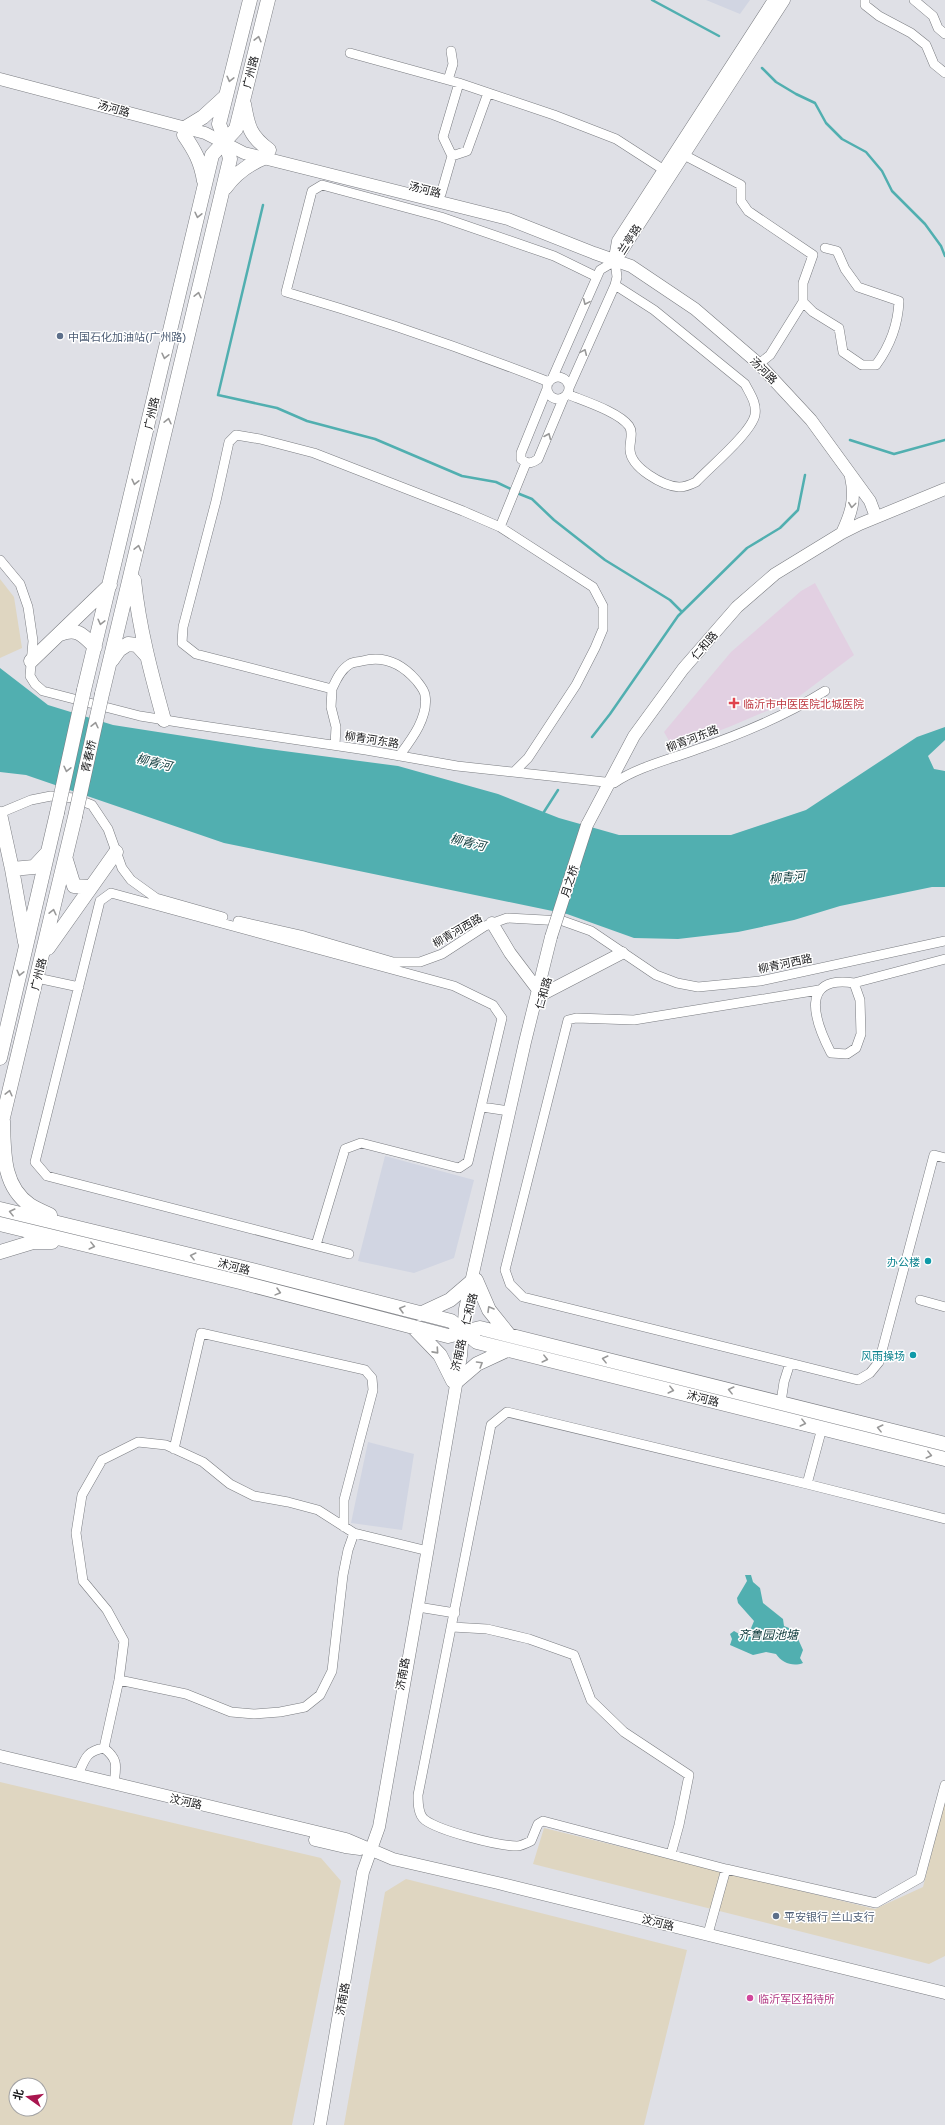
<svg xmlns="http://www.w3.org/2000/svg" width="945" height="2125" viewBox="0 0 945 2125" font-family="'Golos Text','Noto Sans SC',sans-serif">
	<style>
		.commercial { fill: #dfd6c1; fill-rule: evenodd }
		.built { fill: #d1d5e2 }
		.medical { fill: #e2d0e2 }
		.water { fill: #51afb0 }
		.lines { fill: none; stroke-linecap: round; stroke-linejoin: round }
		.stream { stroke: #51afb0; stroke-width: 2.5 }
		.street-casing { stroke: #7a7c81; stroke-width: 10 }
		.secondary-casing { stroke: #7a7c81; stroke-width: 13 }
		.primary-casing { stroke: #7a7c81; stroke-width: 15 }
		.street { stroke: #fff; stroke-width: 9 }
		.secondary { stroke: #fff; stroke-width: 12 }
		.primary { stroke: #fff; stroke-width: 14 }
		.secondary-bridge-casing { stroke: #7a7c81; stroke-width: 13; stroke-linecap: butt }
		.primary-bridge-casing { stroke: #7a7c81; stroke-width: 15; stroke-linecap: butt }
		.secondary-bridge { stroke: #fff; stroke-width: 12 }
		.primary-bridge { stroke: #fff; stroke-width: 14 }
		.oneway { stroke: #989898 }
		.service-dot { fill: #5c6f8a; stroke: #fff; stroke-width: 1.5 }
		.health-dot { fill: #e0444e; stroke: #fff; stroke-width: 1.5 }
		.culture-dot { fill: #0f9aa8; stroke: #fff; stroke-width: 1.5 }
		.hotel-dot { fill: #d1479c; stroke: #fff; stroke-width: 1.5 }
		.labels { text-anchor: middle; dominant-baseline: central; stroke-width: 3; stroke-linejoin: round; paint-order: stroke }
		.street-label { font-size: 11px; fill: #19191b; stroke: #fff }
		.service-label { font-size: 11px; fill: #4e5e75; stroke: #fff; text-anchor: start }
		.health-label { font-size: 11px; fill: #be3a42; stroke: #fff; text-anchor: start }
		.culture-label { font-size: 11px; fill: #0d838f; stroke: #fff; text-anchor: end }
		.hotel-label { font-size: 11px; fill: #b23c85; stroke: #fff; text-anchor: start }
		.water-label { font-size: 12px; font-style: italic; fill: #0b393a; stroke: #fff }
	</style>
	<rect width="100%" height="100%" fill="#dfe0e6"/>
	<!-- commercial -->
	<path class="commercial" d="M0,579L14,597L22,648L0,658Z
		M0,1782L321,1858L341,1881L292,2125H0ZM16,2085H40V2109H16Z
		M945,1800V1956L929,1964L533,1864L544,1828L875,1909L923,1887Z
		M406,1879L687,1950L644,2125H344L385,1892Z"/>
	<!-- built -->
	<path class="built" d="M706,0H750L740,14Z
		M385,1156L474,1180L454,1258L414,1273L358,1261Z
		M368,1442L414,1454L402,1530L351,1523Z"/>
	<!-- medical -->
	<path class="medical" d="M815,583L854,655L797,698L729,727L673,748L664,732L731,652L801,591Z"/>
	<!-- water -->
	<path class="water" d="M0,668L48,705L113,725L261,748L398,766L498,794L559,818L619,835H731L806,810L917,737L945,727V740L928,756L934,769L945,771V887H932L840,906L794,920L738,932L678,939L634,938L567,914L224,843L26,775L0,772Z
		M745,1575H751L753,1582L760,1588L763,1603L783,1619L784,1626L794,1630L803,1650L800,1658L803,1663C793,1667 782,1663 776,1654L766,1652L753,1655L730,1645L732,1639L730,1634L734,1631L741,1635L749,1633L754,1621L738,1603L737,1598L747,1581Z"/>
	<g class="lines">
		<!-- stream -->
		<path class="stream" d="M652,0L719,36
			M762,68L776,82L796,94L815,103L826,123L842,139L866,152L882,171L892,191L925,224L941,246L945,256
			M263,205L218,395L277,408L307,421L375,439L462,476L496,482L513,490
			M850,440L894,454L945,440
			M517,493L532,499L554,520L605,560L670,600L682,612
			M592,737L610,714L678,616L747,548L780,528L798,510L805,475
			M542,815L558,790"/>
		<!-- street casing -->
		<g class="street-casing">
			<path id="street" d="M865,0V5L879,16L911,33L926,45L934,64L945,73
				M914,0L933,16L938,28L945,34
				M350,53L459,83L554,115L616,139L664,170
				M448,80L453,64L451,51
				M459,83L443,137L452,156L467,151L488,93
				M684,155L741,185V201L748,211L813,255L803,283V302L770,355L759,364
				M441,194L452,156
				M803,302L813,312L839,328L843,352L862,365H876C890,346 898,325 899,301L858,287L845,269L837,251L825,248
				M547 388a11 11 0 1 1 22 0a11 11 0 1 1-22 0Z
				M552,379L600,270L615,261L617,277L615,285L569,388
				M549,382C462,348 375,318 286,292L312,191L322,185L441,217L554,256L597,277
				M547,389L521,453V459C527,464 531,464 538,459L564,397
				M567,394C584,401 619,412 629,426C634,433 629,443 630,450C631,468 663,486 679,487C685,487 690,485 696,482C710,467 751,433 755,415C757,403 750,394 745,384L654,310L615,285
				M500,527L526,463
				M0,560L20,584L28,607L33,641L30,676L35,684L43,691L140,716L190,724L366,750L457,766L614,783C638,767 668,760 695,750C739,735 785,716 825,691
				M332,689C336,680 341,669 350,664C353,662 358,662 362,661C384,655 401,663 416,680C419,684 424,689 425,695C429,717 411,740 399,756
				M335,745L336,727L331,707L332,689L196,654L182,643L183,627L216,501L229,442L236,435L260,439L314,453L463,511L500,527L593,587L603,606V629L595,648L576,685L528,758L514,772
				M0,813L31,800L51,796L74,798L92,805L108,829L122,868L131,880L156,898L223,917
				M238,921L304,936L393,962H420L442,954L485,926L507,918L563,921L591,931L656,975L677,983L698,987L760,981L945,941
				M37,978L79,987
				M854,983L860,1000L861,1034L856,1048L847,1054L831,1053C815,1022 798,975 854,983L945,959
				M819,990L634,1020L576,1018L568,1020L505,1270L510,1284L523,1297L858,1380L870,1373L879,1362L934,1155L945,1158
				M482,1107L509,1111
				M316,1245L345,1149L361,1143L459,1168L468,1162L502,1018L493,1005L454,986L111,893L100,901L35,1162L47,1176L349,1254
				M920,1300L945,1307
				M781,1402L784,1382L790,1363
				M174,1449L201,1333L365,1370L372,1378L373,1390L344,1500V1527
				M807,1484L822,1428
				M418,1607L455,1613
				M452,1627L487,1629L529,1639L574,1655L591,1700L624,1732L689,1775L679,1825L671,1854
				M119,1680L186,1694L231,1712L254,1714L280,1712L305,1707L320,1695L332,1671L343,1575L348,1550L354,1533
				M104,1748L119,1680L124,1641L107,1610L83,1581L76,1533L82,1495L102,1460L138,1442L166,1445L203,1462L230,1484L254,1496L288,1502L318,1510L354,1533L424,1550
				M78,1775C85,1759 86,1751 104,1748C119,1760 116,1766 114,1784
				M726,1869L543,1821L538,1824L531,1841C527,1843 521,1846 517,1846C498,1846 440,1831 425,1820C418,1815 418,1803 418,1795L491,1425L507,1412L807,1484L945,1519
				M709,1930L726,1869L876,1903L920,1878L945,1785"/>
		</g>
		<!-- secondary casing -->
		<g class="secondary-casing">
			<path id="secondary" d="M0,79L205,133L244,153L508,219L594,253L631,266L695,309L759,364L811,420L870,501L876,517
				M615,258L618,241L774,0
				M615,261L784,0
				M842,533C851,514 856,499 851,477
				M587,825L634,736L683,669L737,607L775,574L842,533L860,524L945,489
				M492,923L510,953L538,990
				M543,994L622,953
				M0,1756L346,1839L393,1859L498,1883L945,1993
				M315,1840L345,1847L360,1849
				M320,2125L363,1872L379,1827L420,1594L461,1356L465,1309L525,1042L551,937"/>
		</g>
		<!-- primary casing -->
		<g class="primary-casing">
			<path id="primary" d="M244,104C248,127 250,136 269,150
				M185,128L203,117L226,96
				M184,135C195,151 201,162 204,181
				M225,188C236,173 248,164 266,157
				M134,580C139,628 151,673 164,720
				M60,634C77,627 83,635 95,647
				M112,660L119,650L128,644L137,645L146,655
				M31,661L110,585
				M84,690L212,155L236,129L268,0
				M102,694L230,159L226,142L219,124L250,0
				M0,814L12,869L25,942
				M66,860L74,886L89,887
				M12,869L34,867L47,853
				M48,948L116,852
				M0,1058L57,813
				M3,1121C4,1151 2,1186 30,1205C36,1209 44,1212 50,1215
				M0,1130L75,817
				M0,1209L244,1268L451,1321L477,1342L945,1459
				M0,1224L240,1282L448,1336L480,1328L945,1444
				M0,1252L33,1242H52
				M476,1280L489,1310L509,1335
				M420,1314L450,1300L471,1282
				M413,1327L440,1355L453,1381
				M456,1382L477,1364L507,1350"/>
		</g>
		<!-- street -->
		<use href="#street" class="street"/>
		<!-- secondary -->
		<use href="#secondary" class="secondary"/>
		<!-- primary -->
		<use href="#primary" class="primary"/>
		<!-- secondary-bridge casing -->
		<g class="secondary-bridge-casing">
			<path id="secondary-bridge" d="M551,937L587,825"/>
		</g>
		<!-- primary-bridge casing -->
		<g class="primary-bridge-casing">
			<path id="primary-bridge" d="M57,813L84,690
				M75,817L102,694"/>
		</g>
		<!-- secondary-bridge -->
		<use href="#secondary-bridge" class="secondary-bridge"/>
		<!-- primary-bridge -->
		<use href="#primary-bridge" class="primary-bridge"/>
	</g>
	<!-- one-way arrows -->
	<defs><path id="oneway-chevron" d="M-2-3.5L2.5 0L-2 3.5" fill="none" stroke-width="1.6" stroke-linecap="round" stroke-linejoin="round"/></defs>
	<g class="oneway">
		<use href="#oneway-chevron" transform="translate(258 39) rotate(-76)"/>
		<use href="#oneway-chevron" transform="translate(230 79) rotate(104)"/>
		<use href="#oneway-chevron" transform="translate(198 215) rotate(103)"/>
		<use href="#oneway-chevron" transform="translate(198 295) rotate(-77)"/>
		<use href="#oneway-chevron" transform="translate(586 302) rotate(114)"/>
		<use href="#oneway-chevron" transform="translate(584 352) rotate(-66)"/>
		<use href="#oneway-chevron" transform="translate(165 356) rotate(103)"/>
		<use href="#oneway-chevron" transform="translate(168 421) rotate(-77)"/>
		<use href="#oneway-chevron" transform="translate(548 436) rotate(-67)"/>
		<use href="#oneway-chevron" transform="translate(135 482) rotate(103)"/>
		<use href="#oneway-chevron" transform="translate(852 505) rotate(97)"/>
		<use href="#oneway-chevron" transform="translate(138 548) rotate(-77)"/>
		<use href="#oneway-chevron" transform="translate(101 622) rotate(104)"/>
		<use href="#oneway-chevron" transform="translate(95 725) rotate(-77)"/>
		<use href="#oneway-chevron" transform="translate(67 769) rotate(103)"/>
		<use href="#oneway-chevron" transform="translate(53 912) rotate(-77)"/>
		<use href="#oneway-chevron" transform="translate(20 973) rotate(104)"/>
		<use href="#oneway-chevron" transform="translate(9 1093) rotate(-76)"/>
		<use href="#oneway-chevron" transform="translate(12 1212) rotate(-166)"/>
		<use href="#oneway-chevron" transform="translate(92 1246) rotate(14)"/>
		<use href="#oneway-chevron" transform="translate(193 1256) rotate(-166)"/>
		<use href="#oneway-chevron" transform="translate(278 1292) rotate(15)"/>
		<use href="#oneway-chevron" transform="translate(402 1309) rotate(-165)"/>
		<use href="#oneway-chevron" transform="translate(490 1309) rotate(-120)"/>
		<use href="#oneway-chevron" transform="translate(436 1351) rotate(48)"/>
		<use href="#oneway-chevron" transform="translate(545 1359) rotate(14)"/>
		<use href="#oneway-chevron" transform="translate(605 1359) rotate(-166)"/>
		<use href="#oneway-chevron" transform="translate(480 1364) rotate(-31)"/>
		<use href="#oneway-chevron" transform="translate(671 1390) rotate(14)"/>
		<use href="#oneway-chevron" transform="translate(731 1390) rotate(-166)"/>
		<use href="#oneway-chevron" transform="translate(803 1423) rotate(14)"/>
		<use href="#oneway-chevron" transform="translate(880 1428) rotate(-166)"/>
		<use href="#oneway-chevron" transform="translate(929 1455) rotate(14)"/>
	</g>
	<!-- markers -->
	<g class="service-dot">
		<circle cx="60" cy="336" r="4"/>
		<circle cx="776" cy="1916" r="4"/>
	</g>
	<path class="health-dot" d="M732 697h4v4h4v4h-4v4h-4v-4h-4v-4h4z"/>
	<g class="culture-dot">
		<circle cx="928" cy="1261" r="4"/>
		<circle cx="913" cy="1355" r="4"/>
	</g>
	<circle class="hotel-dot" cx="750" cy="1998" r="4"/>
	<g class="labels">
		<!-- street labels -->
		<g class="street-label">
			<text transform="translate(250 72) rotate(-76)">广州路</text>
			<text transform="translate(114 108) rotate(16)">汤河路</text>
			<text transform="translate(425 189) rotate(14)">汤河路</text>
			<text transform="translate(629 239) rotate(-57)">兰亭路</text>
			<text transform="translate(764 370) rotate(45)">汤河路</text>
			<text transform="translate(151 413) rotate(-77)">广州路</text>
			<text transform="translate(704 645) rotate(-49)">仁和路</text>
			<text transform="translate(692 738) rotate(-21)">柳青河东路</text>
			<text transform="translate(372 739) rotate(9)">柳青河东路</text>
			<text transform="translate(88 756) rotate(-77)">青春桥</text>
			<text transform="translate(569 881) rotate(-72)">月之桥</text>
			<text transform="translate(457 930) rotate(-30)">柳青河西路</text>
			<text transform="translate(785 963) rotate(-12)">柳青河西路</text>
			<text transform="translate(38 974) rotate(-76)">广州路</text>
			<text transform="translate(543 993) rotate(-74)">仁和路</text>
			<text transform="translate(234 1266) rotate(14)">沭河路</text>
			<text transform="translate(469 1309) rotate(-76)">仁和路</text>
			<text transform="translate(458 1355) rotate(-77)">济南路</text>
			<text transform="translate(703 1398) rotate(14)">沭河路</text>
			<text transform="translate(402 1674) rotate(-80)">济南路</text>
			<text transform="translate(186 1801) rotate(13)">汶河路</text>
			<text transform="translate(658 1922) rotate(14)">汶河路</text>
			<text transform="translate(342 1999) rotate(-80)">济南路</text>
		</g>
		<!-- service labels -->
		<g class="service-label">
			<text x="68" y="336">中国石化加油站(广州路)</text>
			<text x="784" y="1916">平安银行 兰山支行</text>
		</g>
		<!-- health labels -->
		<g class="health-label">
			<text x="743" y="703">临沂市中医医院北城医院</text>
		</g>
		<!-- culture labels -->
		<g class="culture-label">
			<text x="920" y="1261">办公楼</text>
			<text x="905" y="1355">风雨操场</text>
		</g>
		<!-- hotel labels -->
		<g class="hotel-label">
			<text x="758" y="1998">临沂军区招待所</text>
		</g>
		<!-- water labels -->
		<g class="water-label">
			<text transform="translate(154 762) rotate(14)">柳青河</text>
			<text transform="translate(468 842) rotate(14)">柳青河</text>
			<text transform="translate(787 877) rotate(-5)">柳青河</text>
			<text x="768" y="1634">齐鲁园池塘</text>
		</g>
	</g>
	<!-- north arrow -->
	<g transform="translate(28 2097) rotate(284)"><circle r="19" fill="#ffffff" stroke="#a3a3a4"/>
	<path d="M0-3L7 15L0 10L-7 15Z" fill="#a9164f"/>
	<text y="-6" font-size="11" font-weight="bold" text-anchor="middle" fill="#19191b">北</text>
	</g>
</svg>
